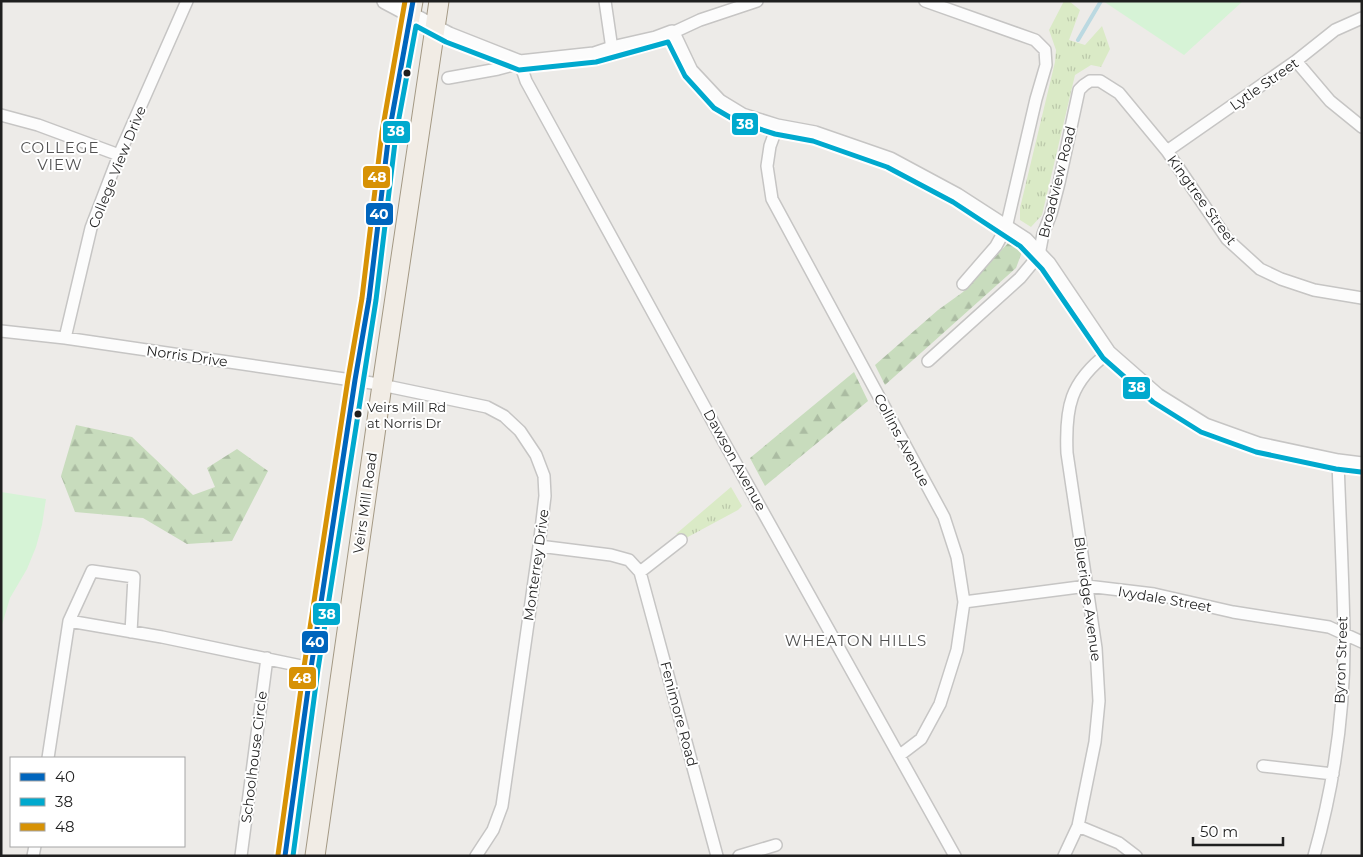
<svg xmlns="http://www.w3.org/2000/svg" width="1363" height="857" viewBox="0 0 1363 857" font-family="Montserrat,sans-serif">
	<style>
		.grass { fill: url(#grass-tufts) }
		.forest { fill: url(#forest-firs) }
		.park { fill: #d6f3d6 }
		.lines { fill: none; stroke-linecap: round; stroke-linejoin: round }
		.stream { stroke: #bbd9e1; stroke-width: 4 }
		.minor-casing { stroke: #c6c5c4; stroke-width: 14 }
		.tertiary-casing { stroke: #c6c5c4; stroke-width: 18 }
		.primary-casing { stroke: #a49984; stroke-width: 21 }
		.minor { stroke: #fcfcfc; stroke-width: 11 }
		.tertiary { stroke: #fcfcfc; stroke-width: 15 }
		.primary { stroke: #f1ece5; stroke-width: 19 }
		.bus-1-casing { stroke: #fff; stroke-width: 9 }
		.bus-2-casing { stroke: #fff; stroke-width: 9 }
		.bus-3-casing { stroke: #fff; stroke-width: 9 }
		.bus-1 { stroke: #0065bd; stroke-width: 5 }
		.bus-2 { stroke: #00a9ce; stroke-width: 5 }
		.bus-3 { stroke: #d79205; stroke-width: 5 }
		.bus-dot { fill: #1f1f1f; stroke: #fff; stroke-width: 2 }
		.labels { text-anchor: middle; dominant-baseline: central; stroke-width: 4; stroke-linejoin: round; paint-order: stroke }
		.bus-label { font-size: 13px; fill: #1f1f1f; stroke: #fff; text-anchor: start }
		.street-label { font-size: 14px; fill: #1f1f1f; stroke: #fff }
		.neighbourhood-label { font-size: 15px; letter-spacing: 1px; fill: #525252; stroke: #fff }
		.line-badge { stroke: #fff; stroke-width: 2 }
		.badge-label { font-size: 14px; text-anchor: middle; font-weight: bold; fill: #fff }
	</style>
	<defs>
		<pattern id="grass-tufts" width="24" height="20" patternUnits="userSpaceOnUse" patternTransform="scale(1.25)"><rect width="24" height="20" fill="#daeac6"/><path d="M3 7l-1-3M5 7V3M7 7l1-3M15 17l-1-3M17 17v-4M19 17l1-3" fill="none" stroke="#bbc8aa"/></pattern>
		<pattern id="forest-firs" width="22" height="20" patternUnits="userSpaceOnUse" patternTransform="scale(1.25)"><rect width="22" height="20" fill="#c8dcbd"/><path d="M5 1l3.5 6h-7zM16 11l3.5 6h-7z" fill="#abbca2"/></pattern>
	</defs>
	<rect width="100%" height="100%" fill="#edebe8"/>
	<!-- grass -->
	<path class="grass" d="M1064,1H1069L1080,10L1069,40L1085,45L1102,26L1110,49L1101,67L1091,65L1075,75L1042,215L1031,227L1020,220V208L1055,62L1056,50L1049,30Z
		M731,487L742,506L738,510L686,538L684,535L676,534Z"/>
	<!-- forest -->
	<path class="forest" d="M1008,243H1012L1022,252L1016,268L885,385L875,365L938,310L963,292Z
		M854,372L868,401L765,486L750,458Z
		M76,425L132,437L193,495L215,487L207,468L237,449L268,471L232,541L187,544L143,518L75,512L61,476Z"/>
	<!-- park -->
	<path class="park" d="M1103,1H1243L1184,55Z
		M1,492L46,499L42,525L36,547L27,569L10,598L1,628Z"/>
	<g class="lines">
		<!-- stream -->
		<path class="stream" d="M1078,40L1101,1"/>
		<!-- minor casing -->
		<g class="minor-casing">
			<path id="minor" d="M605,1L612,49
				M925,1L1035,40L1045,50L1046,65L1036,99L1006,228L996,246L963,284
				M672,33L700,20L757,1
				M1296,61L1330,101L1362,127
				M448,78L498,69L520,63L526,81L720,435L955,856
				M1,115L38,125L119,155
				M777,127L770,146L767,166L772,199L944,517L957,557L964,602L957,650L940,704L921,739L900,755
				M1167,151L1296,61L1335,30L1362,18
				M1,331L65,338L372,383L487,407L504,416L520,431L536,455L544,476L545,496L539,546L502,806L493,830L476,856
				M65,338L91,228L119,155L187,1
				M928,361L1020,278L1039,255L1043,234L1051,214L1059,183L1079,90L1084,85L1090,81H1100L1119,93L1167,151L1227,239L1260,269L1281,279L1314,290L1362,298
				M539,546L611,555L629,560L640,572L717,856
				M640,572L681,540
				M964,602L1087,586L1154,594L1233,612L1329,627L1362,642
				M69,621L92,571L134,577L131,632
				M48,758L69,621L162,637L311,668
				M1263,766L1333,774
				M1078,826L1119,843L1136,856
				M33,856L35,846
				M241,856L267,658
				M739,856L776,845
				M1064,856L1078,826L1095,742L1099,701L1096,648L1067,453C1065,407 1070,382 1108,353
				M1314,856C1334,785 1345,707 1344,633C1343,576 1340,519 1338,462"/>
		</g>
		<!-- tertiary casing -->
		<g class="tertiary-casing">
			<path id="tertiary" d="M385,1L449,35L520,63L594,55L612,49L656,39L672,33L690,71L719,102L742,116L777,127L815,134L890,160L957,196L1025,240L1048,264L1108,353L1157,396L1205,426L1258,445L1338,462L1362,465"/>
		</g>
		<!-- primary casing -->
		<g class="primary-casing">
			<path id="primary" d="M285,856L311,668L355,380L369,299L389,133L413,1
				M315,856L382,385L439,1"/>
		</g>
		<!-- minor -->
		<use href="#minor" class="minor"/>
		<!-- tertiary -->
		<use href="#tertiary" class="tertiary"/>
		<!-- primary -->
		<use href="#primary" class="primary"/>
		<!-- bus-1 casing -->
		<g class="bus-1-casing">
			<path id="bus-1" d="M285,856L311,668L355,380L369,299L389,133L413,1"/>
		</g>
		<!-- bus-2 casing -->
		<g class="bus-2-casing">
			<path id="bus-2" d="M293,856L318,669L376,300L396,134L416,26L446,42L519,70L596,62L668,42L685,76L714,108L738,122L775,134L813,141L887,167L953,202L1020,246L1042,269L1103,358L1153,402L1201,432L1256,452L1336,469L1361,472"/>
		</g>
		<!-- bus-3 casing -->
		<g class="bus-3-casing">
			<path id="bus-3" d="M278,855L304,667L348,379L362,298L382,132L405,1"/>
		</g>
		<!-- bus-1 -->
		<use href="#bus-1" class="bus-1"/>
		<!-- bus-2 -->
		<use href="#bus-2" class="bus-2"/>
		<!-- bus-3 -->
		<use href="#bus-3" class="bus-3"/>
	</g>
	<!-- markers -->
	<g class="bus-dot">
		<circle cx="407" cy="73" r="4.5"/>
		<circle cx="358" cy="414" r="4.5"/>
	</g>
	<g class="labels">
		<!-- bus labels -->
		<g class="bus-label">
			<text x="367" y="407">Veirs Mill Rd<tspan x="367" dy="16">at Norris Dr</tspan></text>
		</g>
		<!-- street labels -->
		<g class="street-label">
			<text transform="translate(1264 84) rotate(-35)">Lytle Street</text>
			<text transform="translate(117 167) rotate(-68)">College View Drive</text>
			<text transform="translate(1057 182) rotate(-76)">Broadview Road</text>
			<text transform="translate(1202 200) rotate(54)">Kingtree Street</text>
			<text transform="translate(187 356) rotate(8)">Norris Drive</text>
			<text transform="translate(902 440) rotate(62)">Collins Avenue</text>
			<text transform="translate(735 460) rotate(61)">Dawson Avenue</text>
			<text transform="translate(365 503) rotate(-82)">Veirs Mill Road</text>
			<text transform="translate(536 565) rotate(-82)">Monterrey Drive</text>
			<text transform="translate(1088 599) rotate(82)">Blueridge Avenue</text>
			<text transform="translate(1165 599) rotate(10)">Ivydale Street</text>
			<text transform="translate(1341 660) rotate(-88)">Byron Street</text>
			<text transform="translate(679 714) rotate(75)">Fenimore Road</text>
			<text transform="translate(254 757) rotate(-83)">Schoolhouse Circle</text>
		</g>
		<!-- neighbourhood labels -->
		<g class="neighbourhood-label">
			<text x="60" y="147">COLLEGE<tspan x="60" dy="17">VIEW</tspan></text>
			<text x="856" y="640">WHEATON HILLS</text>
		</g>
	</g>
	<g class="line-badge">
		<rect x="731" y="112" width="28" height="24" rx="5" fill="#00a9ce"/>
		<rect x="382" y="120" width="29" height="24" rx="5" fill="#00a9ce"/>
		<rect x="362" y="165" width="29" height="24" rx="5" fill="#d79205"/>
		<rect x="365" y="202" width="29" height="24" rx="5" fill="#0065bd"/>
		<rect x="1122" y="376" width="29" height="24" rx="5" fill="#00a9ce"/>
		<rect x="312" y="602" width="29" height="24" rx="5" fill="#00a9ce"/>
		<rect x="301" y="630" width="28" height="24" rx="5" fill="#0065bd"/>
		<rect x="288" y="666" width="29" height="24" rx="5" fill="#d79205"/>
	</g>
	<g class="badge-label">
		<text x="745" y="129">38</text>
		<text x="396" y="136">38</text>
		<text x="377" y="182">48</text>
		<text x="379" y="219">40</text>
		<text x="1137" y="392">38</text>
		<text x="327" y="619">38</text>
		<text x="315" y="647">40</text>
		<text x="302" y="683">48</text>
	</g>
	<!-- border -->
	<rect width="1363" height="857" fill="none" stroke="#1f1f1f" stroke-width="5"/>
	<!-- legend -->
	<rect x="10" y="757" width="175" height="90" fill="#ffffff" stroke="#a5a5a5"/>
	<rect x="20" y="773" width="25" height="8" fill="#0065bd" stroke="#a5a5a5"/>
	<text x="55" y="782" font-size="15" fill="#1f1f1f">40</text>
	<rect x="20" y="798" width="25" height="8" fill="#00a9ce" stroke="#a5a5a5"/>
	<text x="55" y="807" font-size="15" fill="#1f1f1f">38</text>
	<rect x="20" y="823" width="25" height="8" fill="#d79205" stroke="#a5a5a5"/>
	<text x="55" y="832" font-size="15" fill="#1f1f1f">48</text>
	<!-- scale -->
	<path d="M1193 837v8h90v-8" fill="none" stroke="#1f1f1f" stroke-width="2.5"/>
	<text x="1200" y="837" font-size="15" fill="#1f1f1f" stroke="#ffffff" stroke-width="4" paint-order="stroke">50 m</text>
</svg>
